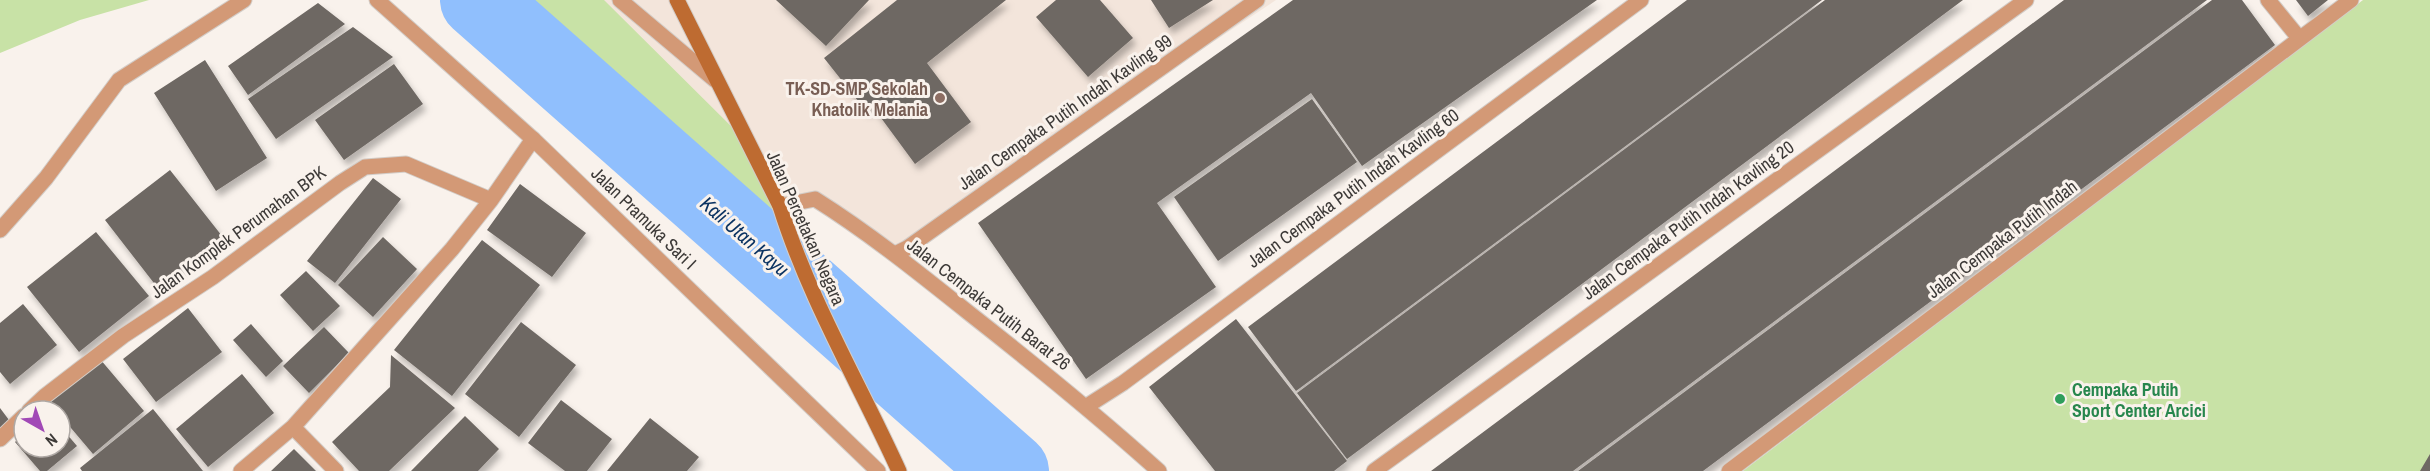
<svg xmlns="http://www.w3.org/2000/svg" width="2430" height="471" viewBox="0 0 2430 471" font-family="'Archivo Narrow',sans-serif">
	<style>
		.built { fill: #f3e5db }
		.green { fill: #c8e2a6 }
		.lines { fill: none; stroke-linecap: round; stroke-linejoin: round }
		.river { stroke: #90bffd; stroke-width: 76 }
		.building { fill: #6e6863; filter: url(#shadow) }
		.minor-casing { stroke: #d3cdc8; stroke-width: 17 }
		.tertiary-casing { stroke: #d3cdc8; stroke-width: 17 }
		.secondary-casing { stroke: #d3cdc8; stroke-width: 17 }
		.minor { stroke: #d39976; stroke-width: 15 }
		.tertiary { stroke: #d39976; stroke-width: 15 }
		.secondary { stroke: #be6b31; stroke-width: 15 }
		.education-dot { fill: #8d6e63; stroke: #f9f2ec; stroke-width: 2 }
		.leisure-dot { fill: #2e9e5b; stroke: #f9f2ec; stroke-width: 2 }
		.labels { text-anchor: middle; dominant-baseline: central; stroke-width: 6; stroke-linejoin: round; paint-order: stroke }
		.education-label { font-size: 18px; font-weight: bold; fill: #785e54; stroke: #f9f2ec; text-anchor: end }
		.street-label { font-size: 18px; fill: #3d3a38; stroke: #f9f2ec }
		.leisure-label { font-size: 18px; font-weight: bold; fill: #27864d; stroke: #f9f2ec; text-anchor: start }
		.water-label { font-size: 20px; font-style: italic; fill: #0b3362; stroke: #f9f2ec }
	</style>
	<defs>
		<filter id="shadow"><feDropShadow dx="3.5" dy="6" stdDeviation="3" flood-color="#0004"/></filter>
	</defs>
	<rect width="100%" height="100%" fill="#f9f2ec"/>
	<!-- built -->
	<path class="built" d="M596,0H1276L895,254L827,206H780Z"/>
	<!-- green -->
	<path class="green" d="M0,0H149L80,20L0,53Z
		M475,0H604L742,137L815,301L740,232Z
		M2363,0H2430V471H1743Z"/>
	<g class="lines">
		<!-- river -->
		<path class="river" d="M478,0L1011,471"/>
	</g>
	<!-- building -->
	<path class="building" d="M776,0H869L826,46Z
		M897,0H1006L927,63L971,122L915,164L873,107L866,111L824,58Z
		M1056,0H1100L1133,38L1088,77L1036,17Z
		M1151,0H1213L1169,28Z
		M1293,0H1597L1362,166L1311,93L1157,203L1216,287L1086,379L978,223Z
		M1687,0H1822L1296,391L1248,327Z
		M1825,0H1963L1347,459L1297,393Z
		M2064,0H2207L1573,471H1431Z
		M2212,0H2242L2275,45L1703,471H1578Z
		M2296,0H2328L2308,16Z
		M318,3L345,24L248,95L228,66Z
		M353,27L393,57L276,139L248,99Z
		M205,60L267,158L216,191L154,93Z
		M394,64L423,104L344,160L315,120Z
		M1312,99L1357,162L1218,261L1174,197Z
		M170,170L222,236L157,287L105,220Z
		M373,178L401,199L335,283L307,261Z
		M520,184L586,233L552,277L487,230Z
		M96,232L149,296L79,352L27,287Z
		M383,237L417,269L373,317L338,285Z
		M482,240L540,285L452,396L394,350Z
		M306,271L340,306L313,331L280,295Z
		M23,304L57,345L10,384L0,372V323Z
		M188,308L222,352L156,402L123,359Z
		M1236,319L1347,461L1334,471H1215L1149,387Z
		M521,322L576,365L519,437L465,394Z
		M251,324L283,361L266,377L233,340Z
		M324,327L349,353L309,393L283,366Z
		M391,355L455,408L389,471H359L332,442L390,387Z
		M100,359L144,411L93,454L60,415V411H56L49,402Z
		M242,374L274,413L208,467L176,429Z
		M561,400L612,439L587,471H565L528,443Z
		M0,408L12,424L0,433Z
		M153,409L203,471H82L80,468Z
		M465,416L499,449L478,471H411Z
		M650,418L699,457L687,471H607Z
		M60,426L77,446L47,471H40L15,442L24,434V447H60Z
		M294,449L316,471H271Z
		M2430,454V471H2420Z"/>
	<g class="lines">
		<!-- minor casing -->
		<g class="minor-casing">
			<path id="minor" d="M2268,0L2299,38
				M0,230L46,178L119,80L244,0
				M895,254L907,248L1257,0
				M1087,406L1123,383L1641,0
				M29,411L45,396L123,336L213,277L340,183L365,167L406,164L491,200
				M293,427L336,471
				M0,439L24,416
				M241,471L293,427L452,249L491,200L533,139
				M1374,471L2026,0
				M1729,471L2351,0"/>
		</g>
		<!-- tertiary casing -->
		<g class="tertiary-casing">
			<path id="tertiary" d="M377,0L533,139L878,471
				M620,0L715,80
				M780,206L815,199C869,233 919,273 969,313C1034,364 1098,416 1159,471"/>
		</g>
		<!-- secondary casing -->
		<g class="secondary-casing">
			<path id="secondary" d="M677,0L780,206C809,299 859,383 899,471"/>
		</g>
		<!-- minor -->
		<use href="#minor" class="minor"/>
		<!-- tertiary -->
		<use href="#tertiary" class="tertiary"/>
		<!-- secondary -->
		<use href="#secondary" class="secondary"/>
	</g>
	<!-- markers -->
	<circle class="education-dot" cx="940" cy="98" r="6"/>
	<circle class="leisure-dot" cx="2060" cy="399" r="6"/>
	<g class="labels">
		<!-- education labels -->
		<g class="education-label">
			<text x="928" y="88">TK-SD-SMP Sekolah<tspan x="928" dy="21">Khatolik Melania</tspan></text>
		</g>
		<!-- street labels -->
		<g class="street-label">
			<text transform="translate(1065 112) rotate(-35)">Jalan Cempaka Putih Indah Kavling 99</text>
			<text transform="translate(1353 188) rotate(-36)">Jalan Cempaka Putih Indah Kavling 60</text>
			<text transform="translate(644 218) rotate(44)">Jalan Pramuka Sari I</text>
			<text transform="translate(1688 220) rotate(-36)">Jalan Cempaka Putih Indah Kavling 20</text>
			<text transform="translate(806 228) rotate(66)">Jalan Percetakan Negara</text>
			<text transform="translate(238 232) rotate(-36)">Jalan Komplek Perumahan BPK</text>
			<text transform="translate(2002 239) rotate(-37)">Jalan Cempaka Putih Indah</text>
			<text transform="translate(989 304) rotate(38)">Jalan Cempaka Putih Barat 26</text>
		</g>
		<!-- leisure labels -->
		<g class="leisure-label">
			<text x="2072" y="389">Cempaka Putih<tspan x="2072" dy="21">Sport Center Arcici</tspan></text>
		</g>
		<!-- water labels -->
		<g class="water-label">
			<text transform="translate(745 236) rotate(41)">Kali Utan Kayu</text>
		</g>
	</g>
	<!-- north arrow -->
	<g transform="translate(42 429) rotate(140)"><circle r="28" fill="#f9f2ec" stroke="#aea8a4" stroke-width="1.5"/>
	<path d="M0-4.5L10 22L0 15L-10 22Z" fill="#a149b6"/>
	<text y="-9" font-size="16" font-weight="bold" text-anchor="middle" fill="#3d3a38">N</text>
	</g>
</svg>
